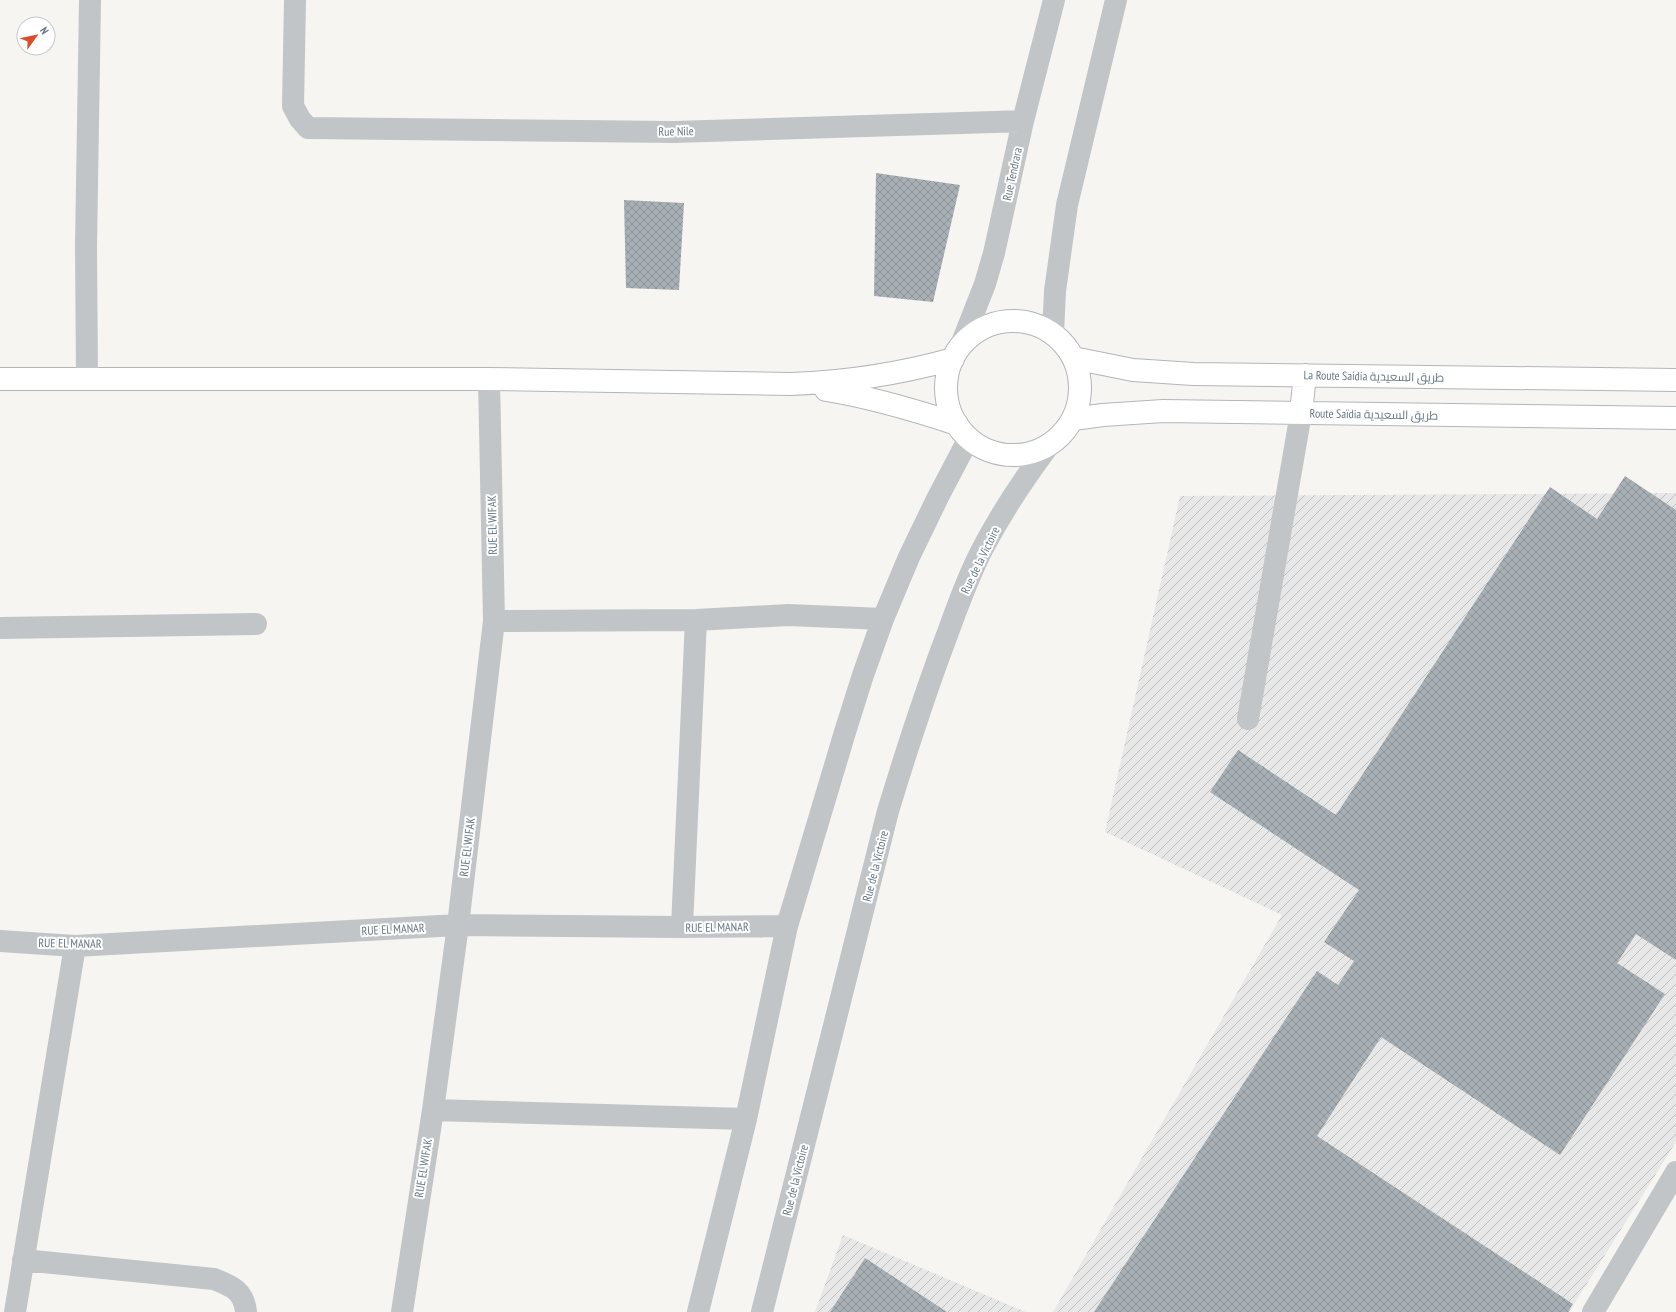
<svg xmlns="http://www.w3.org/2000/svg" width="1676" height="1312" viewBox="0 0 1676 1312" font-family="'PT Sans Narrow',Cairo,sans-serif">
	<style>
		.industrial { fill: url(#industrial-furrows) }
		.building { fill: url(#building-cross-hatch) }
		.lines { fill: none; stroke-linecap: round; stroke-linejoin: round }
		.highway-casing { stroke: #b2b6b9; stroke-width: 24 }
		.minor { stroke: #c1c5c8; stroke-width: 22 }
		.highway { stroke: #fff; stroke-width: 22 }
		.labels { text-anchor: middle; dominant-baseline: central; stroke-width: 4; stroke-linejoin: round; paint-order: stroke }
		.street-label { font-size: 12px; fill: #667782; stroke: #fff }
	</style>
	<defs>
		<pattern id="industrial-furrows" width="10" height="10" patternUnits="userSpaceOnUse"><rect width="10" height="10" fill="#e6e7e6"/><path d="M-1 1l2-2M0 10L10 0M9 11l2-2" fill="none" stroke="#bec0c0"/></pattern>
		<pattern id="building-cross-hatch" width="8" height="8" patternUnits="userSpaceOnUse"><rect width="8" height="8" fill="#a8b0b5"/><path d="M0 0l8 8M0 8l8-8" fill="none" stroke="#8d9499"/></pattern>
	</defs>
	<rect width="100%" height="100%" fill="#f6f5f2"/>
	<!-- industrial -->
	<path class="industrial" d="M1676,493V1142L1569,1312H1053L1282,915L1105,832L1180,496Z
		M843,1235L1026,1312H815Z"/>
	<!-- building -->
	<path class="building" d="M876,173L960,185L933,302L874,296Z
		M624,200L684,203L679,290L626,288Z
		M1625,476L1676,510V960L1636,934L1617,963L1665,994L1560,1155L1381,1037L1317,1136L1573,1304L1568,1312H1094L1317,971L1338,985L1354,961L1324,942L1359,890L1210,792L1238,750L1336,815L1550,487L1597,519Z
		M865,1258L947,1312H830Z"/>
	<g class="lines">
		<!-- highway casing -->
		<g class="highway-casing">
			<path id="highway" d="M946 388a67 67 0 1 1 134 0a67 67 0 1 1-134 0Z
				M1073,358L1133,370L1193,374L1676,380
				M0,379H489L791,384C847,382 899,374 953,359
				M826,390C871,397 914,410 957,424
				M1301,413L1305,375
				M1073,419L1103,415L1163,411L1676,418"/>
		</g>
		<!-- minor -->
		<path class="minor" d="M295,0L293,106L300,119L308,128L674,132L1023,121
			M1053,334L1055,291L1067,205L1116,0
			M961,345L985,284L994,253L1023,121L1054,0
			M87,379L86,246L90,0
			M494,621L696,620L788,615L883,619
			M0,628L256,624
			M1248,719L1301,413
			M682,927L696,620
			M0,941L75,946L458,925L682,927L787,926
			M433,1110L746,1119
			M23,1260L214,1279C232,1286 244,1291 246,1312
			M15,1312L75,946
			M402,1312L433,1110L458,925L494,621L489,379
			M698,1312L746,1119L787,926L845,732L863,675L883,619L909,557L938,497L969,438
			M762,1312L888,811C906,752 925,693 947,635C958,605 969,574 984,546C1003,510 1026,476 1050,444
			M1593,1312L1676,1172"/>
		<!-- highway -->
		<use href="#highway" class="highway"/>
	</g>
	<g class="labels">
		<!-- street labels -->
		<g class="street-label">
			<text transform="translate(676 131) rotate(-1)">Rue Nile</text>
			<text transform="translate(1012 174) rotate(-78)">Rue Tendrara</text>
			<text transform="translate(1374 376) rotate(1)">La Route Saidia طريق السعيدية</text>
			<text transform="translate(1374 414) rotate(1)">Route Saïdia طريق السعيدية</text>
			<text transform="translate(492 525) rotate(-91)">RUE EL WIFAK</text>
			<text transform="translate(980 560) rotate(-64)">Rue de la Victoire</text>
			<text transform="translate(467 847) rotate(-83)">RUE EL WIFAK</text>
			<text transform="translate(875 866) rotate(-76)">Rue de la Victoire</text>
			<text transform="translate(717 927) rotate(-1)">RUE EL MANAR</text>
			<text transform="translate(393 929) rotate(-3)">RUE EL MANAR</text>
			<text transform="translate(70 943) rotate(1)">RUE EL MANAR</text>
			<text transform="translate(423 1168) rotate(-81)">RUE EL WIFAK</text>
			<text transform="translate(795 1180) rotate(-76)">Rue de la Victoire</text>
		</g>
	</g>
	<!-- north arrow -->
	<g transform="translate(36 36) rotate(57)"><circle r="19" fill="#ffffff" stroke="#c2c9cd"/>
	<path d="M0-3L7 15L0 10L-7 15Z" fill="#dc4d2c"/>
	<text y="-6" font-size="11" font-weight="bold" text-anchor="middle" fill="#667782">N</text>
	</g>
</svg>
